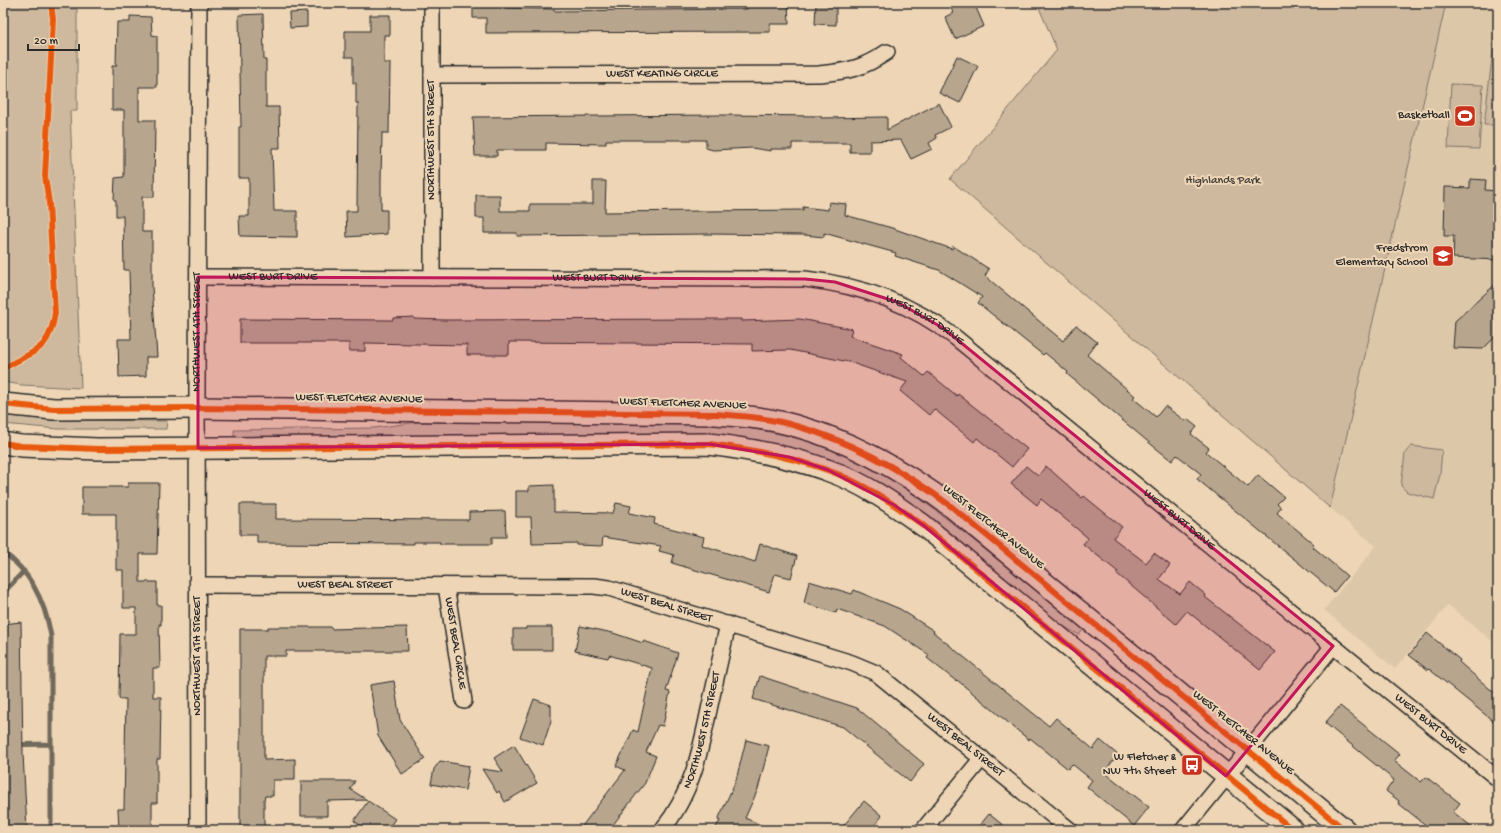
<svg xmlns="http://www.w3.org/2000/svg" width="1501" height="833" viewBox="0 0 1501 833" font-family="'Gochi Hand',sans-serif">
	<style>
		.built { fill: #ddc7a9 }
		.green { fill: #ceb99f; stroke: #7c7265 }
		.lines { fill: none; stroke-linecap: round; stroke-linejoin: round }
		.stream { stroke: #72695d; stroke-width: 5 }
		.building { fill: #b7a58e; stroke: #2b2b2b }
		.street-casing { stroke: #2b2b2b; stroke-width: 18 }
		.secondary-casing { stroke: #2b2b2b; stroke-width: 24 }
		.street { stroke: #edd5b5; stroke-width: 15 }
		.secondary { stroke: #edd5b5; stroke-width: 21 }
		.cycleway-casing { stroke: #edd5b5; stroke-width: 8 }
		.cycleway { stroke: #e8590c; stroke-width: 6 }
		.marked { fill: #c2185b; fill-opacity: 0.2; stroke: #c2185b; stroke-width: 3; stroke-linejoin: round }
		.labels { text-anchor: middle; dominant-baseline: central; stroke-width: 4; stroke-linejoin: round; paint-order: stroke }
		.street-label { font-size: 12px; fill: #2b2b2b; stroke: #edd5b5 }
		.poi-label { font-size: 12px; fill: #2b2b2b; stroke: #edd5b5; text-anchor: end }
		.park-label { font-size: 12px; fill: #43403c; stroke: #edd5b5 }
	</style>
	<rect width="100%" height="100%" fill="#edd5b5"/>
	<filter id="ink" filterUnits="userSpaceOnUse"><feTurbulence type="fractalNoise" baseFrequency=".025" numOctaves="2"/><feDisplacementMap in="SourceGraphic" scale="8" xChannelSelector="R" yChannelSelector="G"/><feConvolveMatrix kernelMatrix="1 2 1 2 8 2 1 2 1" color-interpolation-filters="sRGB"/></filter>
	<g filter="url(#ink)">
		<!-- built -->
		<path class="built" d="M1446,3H1498V633L1492,641L1448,605L1395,669L1324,610L1376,546L1330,508Z"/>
		<!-- green -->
		<path class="green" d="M3,3H71V9H77V111H70L81,388L22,385L3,382Z
			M1037,3H1446L1330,508L950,179L1057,50Z
			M1498,26V125H1484L1495,33Z
			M1451,84L1483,85L1479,149L1448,148Z
			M3,415L51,420L167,421L166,429H58L3,424Z
			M418,422L699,423C753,427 806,436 855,459C900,481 938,512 977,543C1013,572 1048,600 1084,629L1079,635L1058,623L814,455L765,442L730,437L234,439V430L374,428Z
			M1411,446L1442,450L1440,474L1434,499L1407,492L1401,486L1405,453Z"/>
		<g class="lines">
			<!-- stream -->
			<path class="stream" d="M3,552C31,572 45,602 51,636V830
				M3,593L24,571
				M3,745L51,744"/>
		</g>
		<!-- building -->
		<path class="building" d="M473,3H506V8L554,9V11L747,9V3H788L789,24H770V32L486,33V18H473Z
			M816,3H836V25L815,24Z
			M949,3H974L984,26L955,39L945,17L953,13Z
			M307,12V27L290,28L289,13Z
			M263,14L264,60H266V107H279L280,148H272L274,211H297V237L240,236L239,216H249V178H239V127H241L239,15Z
			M370,15H390V35H384V63H390L389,133H382L381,180V210H387V234L347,237L346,211H357L358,103H356V83H353V57H345V31H370Z
			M130,16L151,17L152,35L157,36V87H139V120H155L154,197H142V232H152V287L157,357H146V376L119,377L118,339H131L129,270H124L123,216H116V200H114L115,178L124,177V110H112V66H116L117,22H130Z
			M957,56L978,66L960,103L939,93Z
			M939,103L951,127L935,135L937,138L929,143L932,149L911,159L901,140L870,141V152H850V143H792V149H771V151L752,148L713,150L706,148V140H606V144L546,143V150H497V156H475L473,117L722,115L821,116V118L887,117V130Z
			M1470,179L1486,180L1485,190L1498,191V260L1453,258L1454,236H1444L1445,187L1470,188Z
			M593,181H606L605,212L803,210V207L828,210L829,202L846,204L845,215L892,228L952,249L953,246L989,269L985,276L1063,341L1076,325L1097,342L1087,355L1135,396L1133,398L1156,417L1165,406L1185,421L1187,419L1197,427L1191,434L1209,448L1206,452L1248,487L1258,475L1284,497L1277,504L1281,508L1277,513L1314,544L1312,546L1347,576L1334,592L1197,479L1201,474L1177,455L1172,461L1152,445L1067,374L1068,372L1045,353L1043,355L978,303L982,297L939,270L895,256L896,253L824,233V237L804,235L706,234L517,236V233H484V218H476V195H500V211H530V204H593Z
			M1498,282V334L1483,349L1453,348L1455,321Z
			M414,317V319L446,320L704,319H742V321L800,319L852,329L850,336L903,354L901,357L924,376L928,372L957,396L958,394L1027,449L1012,467L977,438L974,442L934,409L929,415L900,391L907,382L849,362L790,350L752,351V344L509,342V355H467V345L365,343V351H349V343H240V319L393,320V318Z
			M1026,466L1038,476L1046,466L1082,498L1084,496L1122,527L1113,538L1146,563L1154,553L1170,565L1159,579L1180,594L1190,582L1206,595L1205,597L1275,652L1260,670L1187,611L1176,624L1116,573L1118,572L1083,544L1088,538L1041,499L1037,505L1011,484Z
			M128,483H159L157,554H140V582H157V605H161V625L159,624L160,668H153V697H161L160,759H157V803H152V830H119L118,809H124L126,699H119L120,634H136V608H123V570H116V514H82V487H128Z
			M554,485V512L613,513L616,503L631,506L629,513L655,518L654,524L704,537L702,545L755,562L760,544L797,556L791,578L775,574L769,592L672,563L674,555L659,551L661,546L603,537L602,546L577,545V543L532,544L531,517H516V491H529V486Z
			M240,504H276V519L469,520V512L505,511L506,537H492V544H440V542H414V544L257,543V535H240Z
			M809,581L852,594L854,590L900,609L934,631L933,632L1049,726L1056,718L1093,749L1100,740L1118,755L1104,772L1149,807L1134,826L1087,787L1092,780L1072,764L1068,769L1030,738L1029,740L957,680L956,681L927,658L929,655L885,626L837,609L836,613L804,603Z
			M21,622L23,754L27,830H3V624Z
			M580,626L613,633L643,643L644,641L678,653L666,691L670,692L663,726L658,725L646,752L656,756L645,783L609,830H579L625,770L616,766L633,730L638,732L652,668L609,655L608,658L575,651Z
			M268,627H331V629L407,627L408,651H286V656H264V760L295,759V780H273V796H265L264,800V830H240V629H268Z
			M526,627H552V650H513V629H526Z
			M1427,633L1460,660L1459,662L1498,696V725L1429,669L1428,670L1409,655Z
			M760,676L857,708L924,764L910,782L843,727L753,699Z
			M394,681L400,720L425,759L402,774L378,736L370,685Z
			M534,699L551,705V721L543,745L520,737Z
			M1340,706L1400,754L1394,761L1421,782L1426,777L1460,803L1453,812L1476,830H1432L1398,803L1399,801L1386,791L1394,780L1325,723Z
			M746,740L769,746L758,789L745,818L772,830H714L720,821L718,820L736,780Z
			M514,745L537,783L505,802L499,791L497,793L482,769L503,772L494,758Z
			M440,761L469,766L465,790L431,784L434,769Z
			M301,781H355L350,789L367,800L327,801V816H301Z
			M368,801L395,819L387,830H368L354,821Z
			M864,801L882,816L871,830H840Z
			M989,814L1009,830H976Z"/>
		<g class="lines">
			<!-- street casing -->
			<g class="street-casing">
				<g id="street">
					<path d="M432,3V278"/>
					<path id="s1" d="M432,75L819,74C848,71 862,69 887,52"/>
					<path id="s2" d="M198,277L805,279C860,285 911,303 956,338L1333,646L1498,779"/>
					<path id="s3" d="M198,585L594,586L609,588L852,663L876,673L1070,830"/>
					<path id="s4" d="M446,586L464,701"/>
					<path id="s5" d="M198,830L197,387L199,3"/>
					<path id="s6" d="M662,830C692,794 701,749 710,705C716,678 722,651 728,624"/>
					<path d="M923,830L982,758"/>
					<path d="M1183,830L1333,646"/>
				</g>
			</g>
			<!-- secondary casing -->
			<g class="secondary-casing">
				<path id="secondary" d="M3,404L54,409L197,408L715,414C742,416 770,418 796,426C854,442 904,471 952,507L1345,830
					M3,443L21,446L98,449L709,444C749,449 789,456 827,470C862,482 894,504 924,526L1293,830"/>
			</g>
			<!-- street -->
			<use href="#street" class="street"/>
			<!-- secondary -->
			<use href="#secondary" class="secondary"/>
			<!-- cycleway casing -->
			<g class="cycleway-casing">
				<path id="cycleway" d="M3,369C33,350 49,353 55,313L49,203L45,176L53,19L51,3
					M3,404L54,409L197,408L715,414C742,416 770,418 796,426C854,442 904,471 952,507L1345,830
					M3,443L21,446L98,449L709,444C749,449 789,456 827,470C862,482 894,504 924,526L1293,830"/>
			</g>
			<!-- cycleway -->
			<use href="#cycleway" class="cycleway"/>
		</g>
	</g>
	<!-- marked area -->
	<path class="marked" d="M198,277L805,279L835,282L897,302L943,328L1333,646L1226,776L924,526L894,505L828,470L789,457L709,444L198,448Z"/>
	<!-- icons -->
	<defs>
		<g id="stadium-square" transform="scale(1.15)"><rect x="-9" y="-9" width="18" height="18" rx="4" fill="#c8321e" stroke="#edd5b5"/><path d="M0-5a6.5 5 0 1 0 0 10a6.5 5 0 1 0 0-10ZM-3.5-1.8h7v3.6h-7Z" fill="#fff"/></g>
		<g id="school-square" transform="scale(1.15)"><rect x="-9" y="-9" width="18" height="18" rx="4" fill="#c8321e" stroke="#edd5b5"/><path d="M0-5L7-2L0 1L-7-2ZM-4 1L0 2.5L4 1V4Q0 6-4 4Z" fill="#fff"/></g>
		<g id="bus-square" transform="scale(1.15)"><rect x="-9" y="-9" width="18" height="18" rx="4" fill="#c8321e" stroke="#edd5b5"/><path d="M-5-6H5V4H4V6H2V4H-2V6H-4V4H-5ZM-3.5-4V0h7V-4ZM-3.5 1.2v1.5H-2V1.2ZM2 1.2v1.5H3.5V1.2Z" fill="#fff"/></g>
	</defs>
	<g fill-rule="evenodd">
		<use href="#stadium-square" x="1465" y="116"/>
		<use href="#school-square" x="1443" y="256"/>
		<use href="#bus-square" x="1192" y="765"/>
	</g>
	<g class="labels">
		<!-- street labels -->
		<g class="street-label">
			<text stroke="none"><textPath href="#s1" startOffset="230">WEST KEATING CIRCLE</textPath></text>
			<text transform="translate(432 140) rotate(-90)">NORTHWEST 5TH STREET</text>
			<text stroke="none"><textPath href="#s2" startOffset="75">WEST BURT DRIVE</textPath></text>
			<text stroke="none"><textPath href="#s2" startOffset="399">WEST BURT DRIVE</textPath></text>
			<text stroke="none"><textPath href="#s2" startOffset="735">WEST BURT DRIVE</textPath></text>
			<text stroke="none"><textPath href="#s5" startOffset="498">NORTHWEST 4TH STREET</textPath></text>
			<text transform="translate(359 399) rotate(1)">WEST FLETCHER AVENUE</text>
			<text transform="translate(683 404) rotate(2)">WEST FLETCHER AVENUE</text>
			<text stroke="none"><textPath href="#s2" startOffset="1059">WEST BURT DRIVE</textPath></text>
			<text transform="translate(993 527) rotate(39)">WEST FLETCHER AVENUE</text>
			<text stroke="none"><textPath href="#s3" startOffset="147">WEST BEAL STREET</textPath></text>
			<text stroke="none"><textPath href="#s3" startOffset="471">WEST BEAL STREET</textPath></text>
			<text stroke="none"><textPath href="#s4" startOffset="58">WEST BEAL CIRCLE</textPath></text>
			<text transform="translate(198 656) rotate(-90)">NORTHWEST 4TH STREET</text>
			<text stroke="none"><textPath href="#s2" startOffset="1383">WEST BURT DRIVE</textPath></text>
			<text stroke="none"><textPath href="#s6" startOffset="109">NORTHWEST 5TH STREET</textPath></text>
			<text transform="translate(1243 733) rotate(39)">WEST FLETCHER AVENUE</text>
			<text stroke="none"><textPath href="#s3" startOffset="806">WEST BEAL STREET</textPath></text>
		</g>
		<!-- poi labels -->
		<g class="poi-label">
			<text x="1450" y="116">Basketball</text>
			<text x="1428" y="249">Fredstrom<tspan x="1428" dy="14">Elementary School</tspan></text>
			<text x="1176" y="758">W Fletcher &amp;<tspan x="1176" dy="14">NW 7th Street</tspan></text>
		</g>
		<!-- park labels -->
		<g class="park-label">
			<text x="1223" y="181">Highlands Park</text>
		</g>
	</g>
	<!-- margin -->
	<rect width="1501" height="833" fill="none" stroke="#edd5b5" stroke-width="16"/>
	<rect x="8" y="8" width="1485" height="817" fill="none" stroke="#2b2b2b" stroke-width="1.5" filter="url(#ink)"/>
	<!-- scale -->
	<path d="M28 44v6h51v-6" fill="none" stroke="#2b2b2b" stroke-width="2"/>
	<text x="34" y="44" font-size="12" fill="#2b2b2b" stroke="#edd5b5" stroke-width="3" paint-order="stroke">20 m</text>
</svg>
